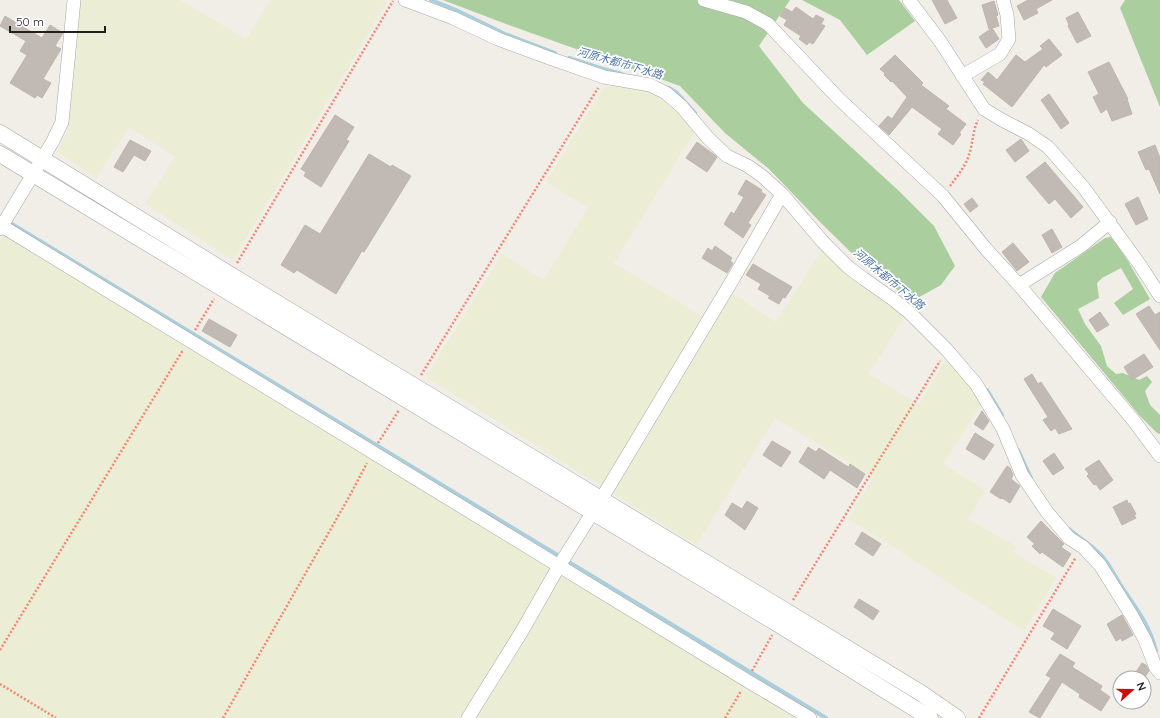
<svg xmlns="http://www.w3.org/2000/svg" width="1160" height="718" viewBox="0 0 1160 718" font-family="Quicksand,'Noto Sans JP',sans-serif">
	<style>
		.farmland { fill: #ebeed4 }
		.forest { fill: #aace9e }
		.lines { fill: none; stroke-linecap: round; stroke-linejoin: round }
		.stream { stroke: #aacedc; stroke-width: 4 }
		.building { fill: #c1bab4; stroke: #c1b5aa }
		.minor-casing { stroke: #a7a7a7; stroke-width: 14 }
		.tertiary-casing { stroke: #a7a7a7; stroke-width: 17 }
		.path { stroke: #f48774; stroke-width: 2.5; stroke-dasharray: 2 2; stroke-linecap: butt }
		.minor { stroke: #fff; stroke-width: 13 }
		.tertiary { stroke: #fff; stroke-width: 16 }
		.labels { text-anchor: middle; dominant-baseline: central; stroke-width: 3.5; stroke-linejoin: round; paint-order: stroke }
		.water-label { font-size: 11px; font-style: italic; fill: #4d75a5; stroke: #fff }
	</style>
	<rect width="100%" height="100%" fill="#f0eee7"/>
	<!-- farmland -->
	<path class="farmland" d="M80,0H180L246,39L270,0H380L387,2L233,260L145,204L175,157L129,127L96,178L57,151L68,131Z
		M605,86L638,89L657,96L674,108L694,133L614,263L713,323L733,294L776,322L822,250L862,287L905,316L869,374L919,404L947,358L983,402L943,464L985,490L968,519L1017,547L1014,553L1056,578L1024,631L849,519L873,477L775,418L696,545L426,377L502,254L544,280L588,208L546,182Z
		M4,233L803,718H0V240Z"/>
	<!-- forest -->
	<path class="forest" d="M443,0H790L759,46L803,103L899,191L934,226L955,266L941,285L912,301L864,265L822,224L769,169L725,133L680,86L506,24Z
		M802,0H899L915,21L867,55L840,20Z
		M1125,0H1160V107L1120,8Z
		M1111,237L1128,261L1150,299L1123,315L1114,303L1133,289L1121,268L1102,278L1097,283L1099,298L1078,309L1085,324L1101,346L1107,366L1116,374L1123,373L1139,380L1147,376L1152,382L1145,391L1150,405L1160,415V434L1157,433L1140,416L1041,297L1055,273L1105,238Z"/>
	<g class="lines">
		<!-- stream -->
		<path class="stream" d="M431,0L456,10L505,34L555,53
			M569,58L603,69L622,74
			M669,88L677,93L695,113
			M7,221L826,718
			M987,390L1002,415
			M1018,450L1031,478
			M1069,529C1079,538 1092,545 1102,556C1109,564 1114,574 1120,584C1135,607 1149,623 1156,651"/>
	</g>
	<!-- building -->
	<path class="building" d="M932,0H947L957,18L945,24Z
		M1028,0H1052L1036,9L1038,13L1024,20L1017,6Z
		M994,1L998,15L996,16L999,26L989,29L982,5Z
		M796,7L813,19L816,15L824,19L821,24L825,26L813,44L809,42L807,45L799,39L801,36L784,25L787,20L780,16L785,8L792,12Z
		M1078,12L1091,36L1077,43L1068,26L1069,25L1066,18Z
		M5,16L42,38L50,25L63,33L55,46L61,49L43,79L51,83L42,98L37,95L35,98L10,83L27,55L20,51L26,41L0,26Z
		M992,28L999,39L986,48L979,37Z
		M1049,39L1062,55L1046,67L1044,65L1012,107L983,84L985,82L981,80L988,72L997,80L1016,55L1025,62L1043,49L1040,46Z
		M895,55L923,83L921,85L949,106L946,109L966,124L959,133L961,134L953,145L938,134L942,129L912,107L889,135L879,126L888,116L892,119L907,97L892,81L891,82L884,75L885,73L880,69Z
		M1109,62L1128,99H1127L1132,114L1112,121L1107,109L1101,113L1093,97L1099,94L1088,72Z
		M1049,94L1069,123L1061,129L1041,100Z
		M335,115L354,127L346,140L349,141L321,187L304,176L306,172L301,169Z
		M1021,139L1029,151L1015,162L1006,150Z
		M130,140L151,151L145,161L134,155L123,172L114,167Z
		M697,142L717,157L707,172L686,158Z
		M1155,145L1160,158V194L1149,169L1146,170L1138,152Z
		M369,154L391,167L392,165L411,176L364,252L362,251L336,294L297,270L294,273L281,265L305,225L320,234Z
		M1045,162L1083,207L1071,218L1055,199L1049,204L1026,177Z
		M746,180L762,190L761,192L766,195L748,223L751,225L743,238L724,224L731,212L734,214L744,197L738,194Z
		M1138,197L1148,219L1136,225L1125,204Z
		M972,198L978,206L970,212L964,204Z
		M1052,229L1062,247L1052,253L1042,235Z
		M1013,243L1029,262L1017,271L1002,252Z
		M715,246L732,258L730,261L733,263L727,273L702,258L708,248L712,251Z
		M753,264L792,287L785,298L783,297L779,304L768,298L770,296L758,289L761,284L746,275Z
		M1149,306L1155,315L1160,312V350L1136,314Z
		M1100,312L1109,325L1097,332L1089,320Z
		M209,319L237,335L230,347L202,331Z
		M1144,354L1153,367L1132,380L1124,367Z
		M1032,374L1038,384L1041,382L1072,429L1059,434L1055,428L1051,431L1043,420L1048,417L1024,379Z
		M982,411L989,421L983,430L974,424Z
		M975,433L994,445L984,460L966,449Z
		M772,441L791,452L781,467L763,455Z
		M808,447L816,452L819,448L845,465L849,467L850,464L865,474L857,488L830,470L824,479L799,462Z
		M1054,453L1064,468L1053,475L1043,461Z
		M1099,460L1113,480L1100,490L1096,484L1094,485L1087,476L1089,474L1085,469Z
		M1007,466L1010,468L1013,475L1011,479L1020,486L1010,503L1002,498L1001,499L990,492Z
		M1127,500L1128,504L1130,503L1136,514L1134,515L1136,518L1122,525L1113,507Z
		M747,501L758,508L745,530L725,515L732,503L742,509Z
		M1041,521L1064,544L1061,547L1071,554L1063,567L1042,552L1040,554L1032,546L1035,544L1027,537Z
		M862,532L881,544L873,556L855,544Z
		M859,599L879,611L873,620L854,607Z
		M1053,609L1081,626L1067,649L1051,639L1055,633L1043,626Z
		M1122,615L1133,635L1122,641L1121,638L1116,641L1107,624Z
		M1060,654L1075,663L1072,667L1102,686L1100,690L1110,697L1101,711L1079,697L1080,694L1062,682L1040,718L1029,712L1051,678L1046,675Z
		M1142,663L1146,665L1149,671L1144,678H1132Z"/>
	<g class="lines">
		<!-- minor casing -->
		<g class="minor-casing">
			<path id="minor" d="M405,0L453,18L498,39L552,59L604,77L650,85L666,93L682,107L708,138L727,156L748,166L762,176L782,194L823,242L848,267L864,279L894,300L910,313L947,350L976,384L1003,429L1022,475L1047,512L1069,538L1083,547L1100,565L1132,616L1145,640L1156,668L1160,673
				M704,0L746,12L768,24L839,99L943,196L986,249L1019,285L1134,421L1160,456
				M909,0L940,41L984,109L1002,120L1029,134L1048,147L1084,188L1140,265L1160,296
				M962,76L1000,54L1009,39L1007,15L1003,0
				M0,225L746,680L810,718
				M0,229L53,141L62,122L74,0
				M1019,285L1081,246L1110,222
				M468,718L522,631L559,566L611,483L733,279L782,194"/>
		</g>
		<!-- tertiary casing -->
		<g class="tertiary-casing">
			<path id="tertiary" d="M0,133L229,274L921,693L957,718
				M0,154L778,624L930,718"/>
		</g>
		<!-- path -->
		<path class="path" d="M950,186C956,178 963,169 967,160C973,147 972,132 978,120
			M237,263L393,1
			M195,330L214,299
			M421,375L598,88
			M378,443L399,410
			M793,600L940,361
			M0,650L183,350
			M752,671L772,635
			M0,684L56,718
			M223,718L349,497L367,463
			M725,718L741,691
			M979,718L1076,557"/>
		<!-- minor -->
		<use href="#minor" class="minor"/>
		<!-- tertiary -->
		<use href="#tertiary" class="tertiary"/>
	</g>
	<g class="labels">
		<!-- water labels -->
		<g class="water-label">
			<text transform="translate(620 63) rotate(16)">河原木都市下水路</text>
			<text transform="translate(889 279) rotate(40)">河原木都市下水路</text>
		</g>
	</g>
	<!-- north arrow -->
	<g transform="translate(1132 690) rotate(69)"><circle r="19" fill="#ffffff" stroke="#a6a6a6"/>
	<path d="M0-3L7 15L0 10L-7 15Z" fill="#c81009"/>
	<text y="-6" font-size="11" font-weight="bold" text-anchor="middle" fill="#202020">N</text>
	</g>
	<!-- scale -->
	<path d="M10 26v6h95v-6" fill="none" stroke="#202020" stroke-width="2"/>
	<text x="16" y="26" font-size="12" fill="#202020" stroke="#ffffff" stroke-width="3" paint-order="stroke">50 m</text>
</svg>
